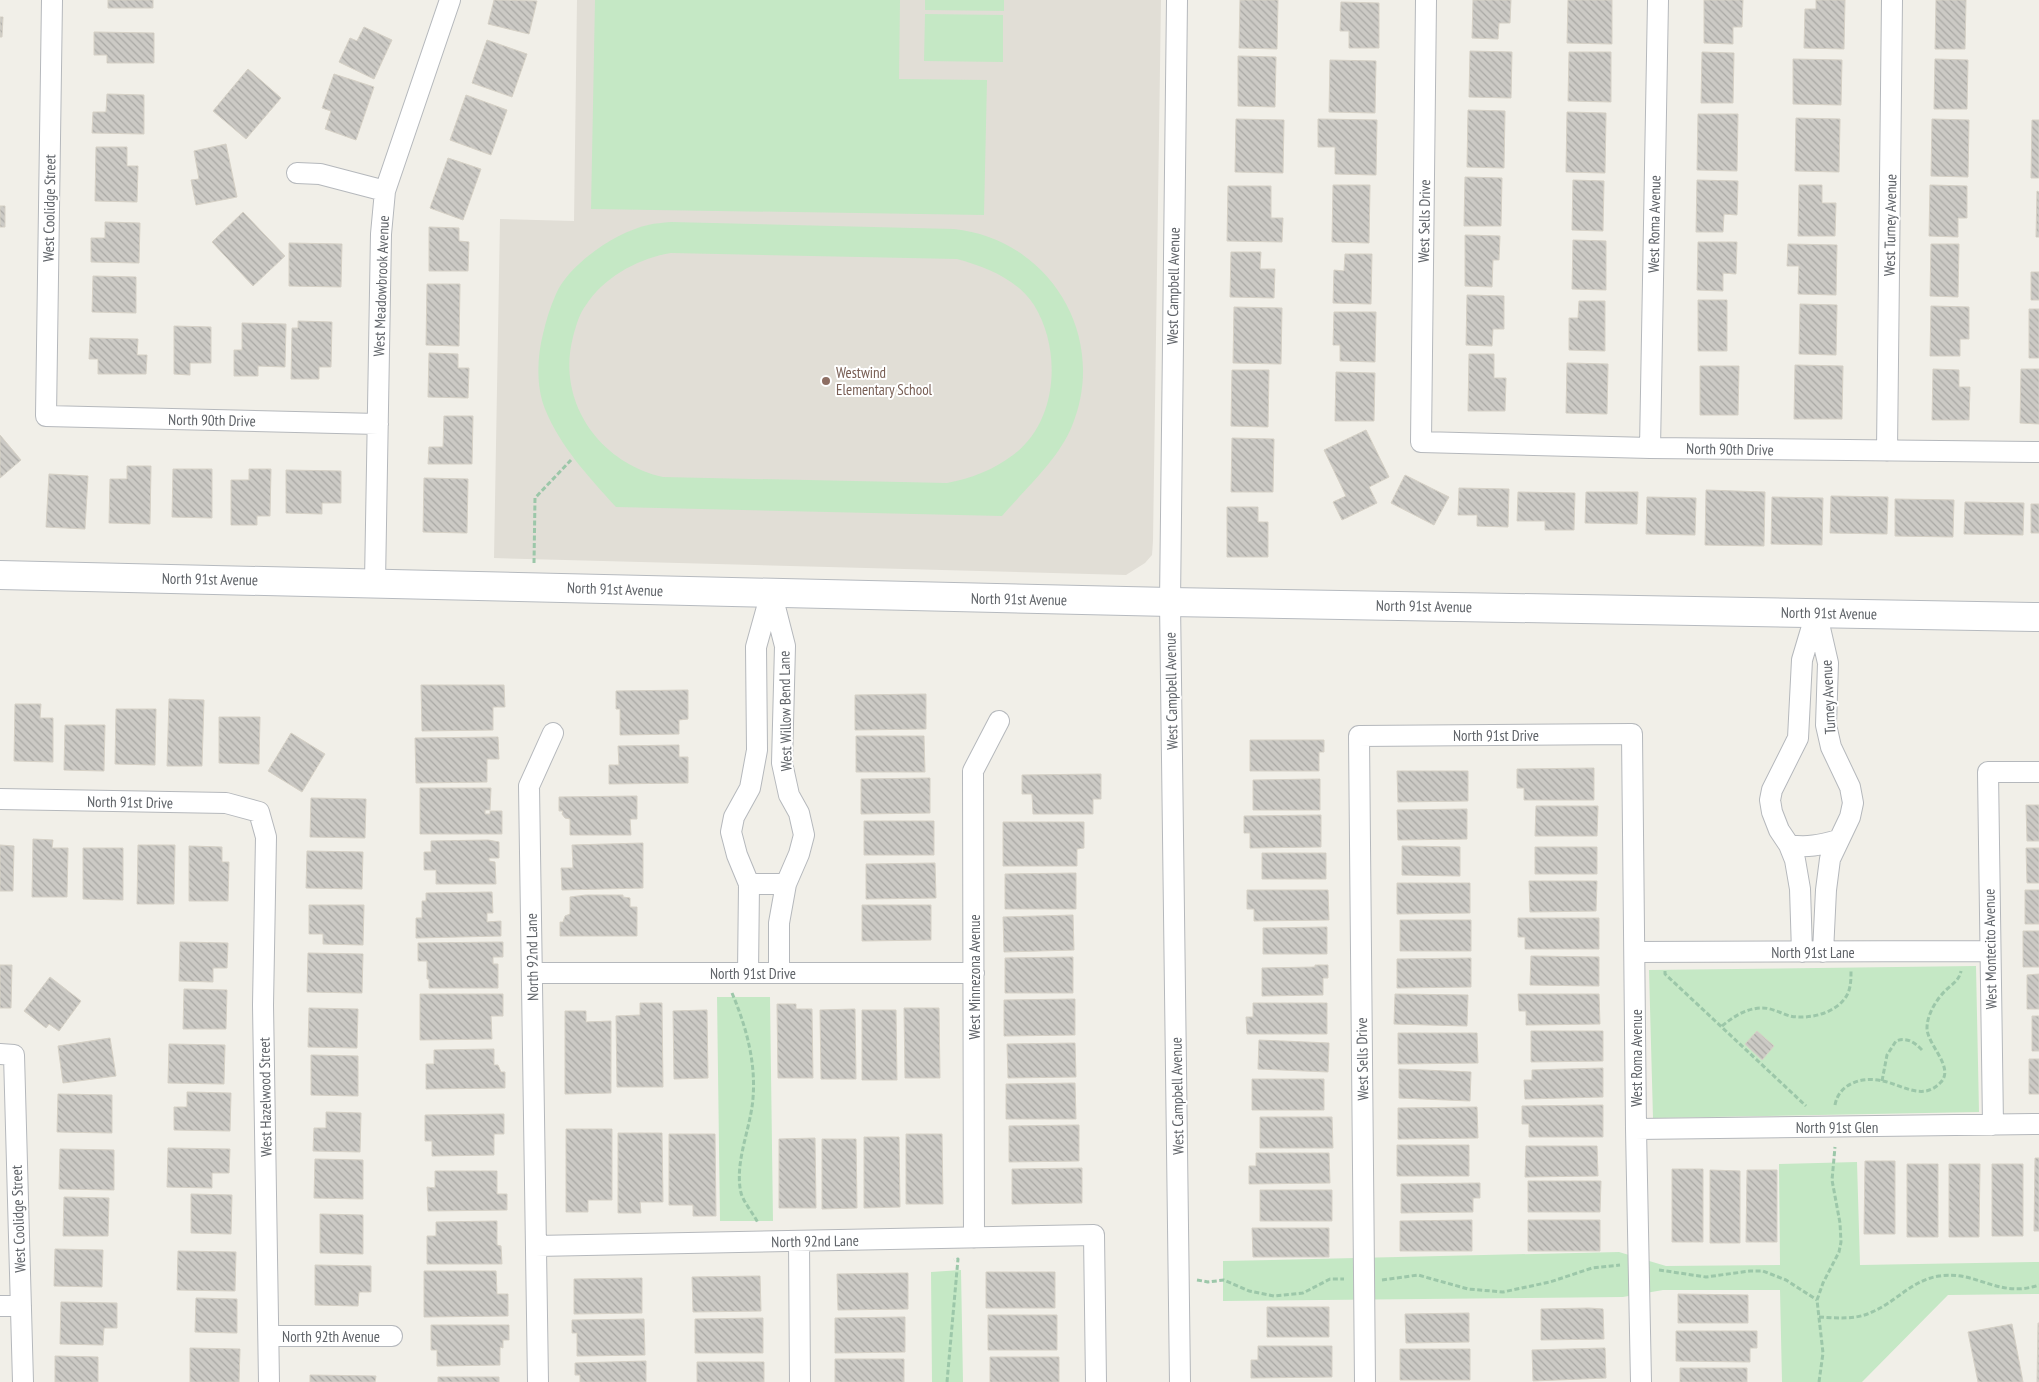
<svg xmlns="http://www.w3.org/2000/svg" width="2039" height="1382" viewBox="0 0 2039 1382" font-family="'PT Sans Narrow',sans-serif">
	<style>
		.education { fill: #e1ded6 }
		.green { fill: #c5e8c5; fill-rule: evenodd }
		.building { fill: url(#building-back-hatch); stroke: #d6d1c6 }
		.lines { fill: none; stroke-linecap: round; stroke-linejoin: round }
		.street-casing { stroke: #b5b8bc; stroke-width: 22 }
		.secondary-casing { stroke: #b6babf; stroke-width: 30 }
		.path { stroke: #9cc7a9; stroke-width: 3; stroke-dasharray: 5 2.5; stroke-linecap: butt }
		.street { stroke: #fff; stroke-width: 20 }
		.secondary { stroke: #fff; stroke-width: 28 }
		.education-dot { fill: #8d6e63; stroke: #fff; stroke-width: 2 }
		.labels { text-anchor: middle; dominant-baseline: central; stroke-width: 4; stroke-linejoin: round; paint-order: stroke }
		.street-label { font-size: 15px; fill: #5f6368; stroke: #fff }
		.education-label { font-size: 15px; fill: #785e54; stroke: #fff; text-anchor: start }
	</style>
	<defs>
		<pattern id="building-back-hatch" width="6" height="6" patternUnits="userSpaceOnUse" patternTransform="scale(1.25)"><rect width="6" height="6" fill="#cccac5"/><path d="M-1 5l2 2M0 0l6 6M5-1l2 2" fill="none" stroke="#a9a8a4"/></pattern>
	</defs>
	<rect width="100%" height="100%" fill="#f1efe8"/>
	<!-- education -->
	<path class="education" d="M577,0H1161L1153,541L1152,555L1145,563L1126,575L494,558L500,219L574,221Z"/>
	<!-- green -->
	<path class="green" d="M595,0H900L899,79L987,80L984,215L591,209Z
		M925,0H1004V11L925,10Z
		M925,14L1003,15V62L924,61Z
		M671,222L954,229C1049,239 1109,336 1072,426C1058,460 1026,488 1002,516L616,507C589,477 561,448 545,409C536,387 537,357 543,334C546,321 550,307 556,294C569,264 616,232 648,225C655,223 663,223 671,222ZM671,253L957,259C986,267 1017,279 1034,305C1062,350 1058,422 1013,455C993,470 972,478 947,483L663,477C600,463 556,402 573,337C576,326 579,314 586,305C604,277 639,258 671,253Z
		M1976,966L1979,1112L1653,1118L1649,970Z
		M717,997H770L773,1221H720Z
		M1857,1162L1860,1265L2039,1262V1294L1948,1295L1862,1382H1782L1780,1290H1663L1623,1297L1223,1301V1261L1619,1252L1666,1266L1780,1265L1779,1164Z
		M961,1270L963,1382H932L931,1272Z"/>
	<!-- building -->
	<path class="building" d="M108,0H153V8H108Z
		M494,0L537,1L529,34L488,24Z
		M1240,0H1278L1277,49L1239,48Z
		M1473,0H1511L1510,23H1499L1498,39L1472,38Z
		M1568,0H1612V44L1567,43Z
		M1704,0H1743L1742,27H1733V44L1704,43Z
		M1816,0H1845L1844,49L1804,48L1805,9H1816Z
		M1936,0H1966L1965,49H1935Z
		M1341,2L1379,3V48H1349V31H1340Z
		M0,17H3L2,37H0Z
		M364,27L392,40L374,79L339,62L350,38L357,41Z
		M94,32L154,33V63H107V55H94Z
		M487,40L527,54L512,97L472,83Z
		M1470,51L1512,52L1511,98L1469,97Z
		M1569,52H1611V102L1568,101Z
		M1702,52L1734,53L1733,103H1701Z
		M1238,56L1276,57L1275,107L1238,106Z
		M1793,59L1842,60L1841,105L1793,104Z
		M1935,59L1968,60L1967,109H1934Z
		M1330,60L1376,61L1375,113L1329,112Z
		M248,69L281,98L246,139L213,111Z
		M334,74L374,87L356,140L325,129L331,111L322,108Z
		M107,94L144,95V134L92,133L93,112H106Z
		M466,95L507,110L491,155L450,140Z
		M1468,110L1505,111L1504,168L1467,167Z
		M1567,112L1606,113L1605,173L1566,172Z
		M1698,114H1738L1737,171L1697,170Z
		M1796,118L1840,119L1839,172L1795,171Z
		M1236,119L1284,120L1283,173L1235,172Z
		M1318,119L1377,120L1376,175L1335,174V147H1318Z
		M1932,119L1969,120L1968,177L1931,176Z
		M2032,120H2039V178H2031Z
		M226,144L237,197L196,205L191,180L199,179L194,151Z
		M96,147H127V166H138L137,202L95,201Z
		M448,158L481,169L463,220L430,208Z
		M1465,177L1502,178L1501,226H1464Z
		M1573,180L1604,181L1603,231L1572,230Z
		M1697,180L1738,181L1737,215L1724,214L1723,232H1696Z
		M1333,185H1370L1369,243L1332,242Z
		M1799,185H1822V203H1836L1835,236H1798Z
		M1930,185L1967,186V218H1958V237L1929,236Z
		M1228,186H1271V218H1283L1282,242L1227,241Z
		M2037,191L2039,192V237H2036Z
		M0,206H5V227H0Z
		M243,212L285,256L253,286L212,242Z
		M105,222L140,223L139,263L91,262V238H105Z
		M429,227L459,228V241L469,242L468,271H429Z
		M1465,235L1500,236L1499,260H1493L1492,287L1465,286Z
		M1573,240L1606,241V290L1572,289Z
		M1698,242H1737L1736,274L1723,273V291L1697,290Z
		M289,243L342,244L341,287L289,286Z
		M1788,244L1837,245L1836,295L1798,294L1799,266H1787Z
		M1931,244H1959L1958,297L1930,296Z
		M1231,252H1261L1260,269H1275L1274,298L1230,297Z
		M1345,254H1372L1371,304L1333,303L1334,270L1344,271Z
		M2031,272H2039V300H2031Z
		M93,276L136,277V313L92,312Z
		M427,284H460L459,346L426,345Z
		M1467,295L1504,296V329H1493L1492,346L1466,345Z
		M1698,300H1727V351H1698Z
		M1579,301H1605V351L1569,350V318H1578Z
		M1800,304L1837,305L1836,355L1799,354Z
		M1931,306L1969,307V339H1960V356H1930Z
		M1234,307L1282,308L1281,364L1233,363Z
		M2029,309H2039V358H2029Z
		M1334,312H1376L1375,362L1340,361V345H1333Z
		M298,321L332,322L331,367H319V379H291L292,328H298Z
		M242,323L286,324L285,367L258,366V376H234V350H242Z
		M174,326L211,327V363H190V375L174,374Z
		M90,338L138,339L137,355H147L146,374H98V359H89Z
		M429,353L458,354V368H469L468,398L428,397Z
		M1469,354H1494V378H1506L1505,411H1468Z
		M1567,363L1608,364L1607,414L1566,413Z
		M1795,365L1843,366L1842,419H1794Z
		M1700,366H1739L1738,415H1700Z
		M1933,369L1959,370V387H1970L1969,420H1932Z
		M2021,369H2039V424L2020,423Z
		M1232,370H1269L1268,427L1231,426Z
		M1336,372L1375,373L1374,421H1335Z
		M444,416H473L472,464H428L429,447H443Z
		M1366,430L1389,477L1369,487L1377,503L1342,520L1333,502L1346,496L1324,450Z
		M0,435L21,460L0,478Z
		M1232,438L1274,439L1273,492H1231Z
		M127,466H151L150,524L109,523L110,479H127Z
		M173,469H212V518L172,517Z
		M249,469H271L270,516H257V525H231V480H249Z
		M286,470L341,471V503H322V514L286,513Z
		M49,474L88,476L85,529L46,527Z
		M1405,475L1449,497L1434,525L1391,503Z
		M424,478L468,479L467,533L423,532Z
		M1459,488L1509,489L1508,527L1477,526V515H1458Z
		M1706,490L1765,492L1764,546L1705,545Z
		M1518,492L1575,493L1574,530H1545V521H1517Z
		M1586,492H1638L1637,524L1585,523Z
		M1831,496L1888,497L1887,534L1830,533Z
		M1647,497L1696,498L1695,535L1646,534Z
		M1772,497L1823,498L1822,545L1771,544Z
		M1895,499L1954,500L1953,537L1895,536Z
		M1965,502L2024,503L2023,535L1964,534Z
		M2031,504H2039V533H2031Z
		M1227,507H1258V522H1268V557H1227Z
		M421,685H504L505,707H493V730L422,731Z
		M688,690V719L679,720V734L620,735V709H616V691Z
		M926,694V729L855,730V695Z
		M169,699L204,700L202,766H167Z
		M15,704H41L40,718H53V762L14,761Z
		M116,709H156L155,765L115,764Z
		M219,717H260L259,764L219,763Z
		M65,725H105L104,771L64,770Z
		M291,733L325,754L302,792L268,771Z
		M856,736H924L925,772H856Z
		M498,737L499,759H487V782L416,783L415,738Z
		M1250,740H1324V752H1319V771H1250Z
		M679,745V757H688V783L609,784V765H619L618,746Z
		M1594,768V800H1524V788H1517V769Z
		M1397,771H1468V801L1398,802Z
		M1101,774V799H1093V814H1033L1032,794H1022V775Z
		M930,778V813L861,814V779Z
		M1320,779V810H1253V780Z
		M420,788H491L490,810H485V814H490V811H502V834H420Z
		M637,796V819H630L631,835H570V819L565,818L562,814L563,811H559V797Z
		M311,798L366,799L365,838L310,837Z
		M2026,805H2039V841H2027Z
		M1536,806H1598L1597,836H1535Z
		M1467,809V839L1398,840L1397,810Z
		M1321,815V847L1250,848V833H1244V816Z
		M864,821H934V855H864Z
		M1003,822H1084V848L1077,849V866H1003Z
		M33,839L53,840L52,848H68L67,897H32Z
		M488,840L499,842V858H489V861L495,862L496,884H436V870H424V852H431V841Z
		M643,843V888L562,890L561,868H573L572,845Z
		M0,845L14,846L13,891H0Z
		M138,845H175L174,904H137Z
		M189,846L222,847V862H229L228,901H189Z
		M1402,846L1460,847V876L1402,875Z
		M1535,847H1597V874H1535Z
		M83,848H123V900L83,899Z
		M2026,848H2039V883H2027Z
		M307,851L363,852L362,889L306,888Z
		M1262,853H1326V879H1262Z
		M935,863L936,898L866,899V864Z
		M1076,873V909H1005V874Z
		M1529,881H1597L1596,911L1530,912Z
		M1397,883H1470V913L1397,914Z
		M1247,890H1328L1329,920L1254,921V909H1247Z
		M2025,890H2039V924H2025Z
		M492,892L493,913H487V922L501,921V936L416,938V918H422V901H426V893Z
		M586,895H623V897L630,898V907H637V936H560V922H563L565,916L570,914V897Z
		M309,905H364L363,945L323,944V934H309Z
		M862,905H931V940L862,941Z
		M1073,915L1074,950L1004,952L1003,917Z
		M1518,918H1599V949H1525V937H1518Z
		M1400,920H1471V951H1400Z
		M1327,927V954H1263V928Z
		M2023,931H2039V967H2023Z
		M180,942L228,943L227,968H213V982L179,981Z
		M503,942V957H493V964H498V988H429V979H427V961H418V943Z
		M308,953L363,954L362,993L307,992Z
		M1531,956L1599,957V986L1530,985Z
		M1073,957V993H1005V958Z
		M1471,958V987L1397,988V959Z
		M0,965H12L11,1008H0Z
		M1315,965H1328V978H1323V995L1262,996V968L1315,967Z
		M2039,974V1009H2027V975Z
		M50,977L81,1001L59,1031L49,1024L46,1028L24,1011Z
		M184,989L227,990L226,1029H183Z
		M420,994H503V1016H491L492,1039L420,1040Z
		M1395,994L1468,995L1467,1026L1394,1024Z
		M1518,994H1599L1600,1024L1526,1025V1011H1519Z
		M1075,999V1035L1004,1036V1000Z
		M640,1003H662L663,1087H617L616,1016L640,1015Z
		M1253,1003H1327V1034H1247L1246,1017H1253Z
		M777,1004H796V1009H812L813,1078H778Z
		M309,1008L358,1009L357,1048L308,1047Z
		M904,1008H939L940,1078H905Z
		M855,1009L856,1079H821L820,1010Z
		M707,1010L708,1078L674,1079L673,1011Z
		M862,1010H896L897,1080H862Z
		M565,1011H586V1022L611,1021V1093L565,1094Z
		M2032,1016H2039V1051H2032Z
		M1531,1031H1603V1061L1531,1062Z
		M1757,1031L1774,1046L1762,1060L1745,1044Z
		M1398,1033H1477L1478,1063L1398,1064Z
		M110,1038L116,1076L63,1083L58,1046Z
		M1259,1040L1329,1043L1328,1072L1258,1069Z
		M1075,1043L1076,1077L1008,1078L1007,1044Z
		M169,1044L225,1045L224,1084L168,1083Z
		M494,1049V1065H498L501,1072H505V1088L426,1089V1064H434V1050Z
		M311,1055L358,1056V1096L311,1095Z
		M2029,1059H2039V1094H2029Z
		M1603,1068V1097L1525,1099L1524,1080H1532V1070Z
		M1399,1069L1471,1072L1470,1101L1399,1098Z
		M1252,1079H1324V1110H1252Z
		M1075,1083L1076,1119H1006V1084Z
		M187,1092L231,1093L230,1131L174,1130V1107H187Z
		M58,1094L112,1095V1133L57,1132Z
		M1603,1105V1137H1529V1124H1522V1106Z
		M1477,1107L1478,1138L1398,1139V1108Z
		M326,1112L361,1113L360,1152L313,1151L314,1128H326Z
		M504,1114V1134H494V1155L432,1156V1141H425V1115Z
		M1260,1117H1332L1333,1148H1260Z
		M1079,1125V1161L1009,1162V1126Z
		M566,1129H612V1200H588V1212H566Z
		M618,1133H662L663,1202H640L641,1213H618Z
		M669,1134H715L716,1216H693V1205H669Z
		M906,1134H942L943,1204H906Z
		M864,1137H899L900,1207L864,1208Z
		M815,1138L816,1208H779V1139Z
		M822,1139H856L857,1208L822,1209Z
		M1397,1145H1469V1176H1397Z
		M1526,1146H1597L1598,1176L1525,1177Z
		M168,1148L230,1149L229,1173H212V1188L167,1187Z
		M60,1149L114,1150V1190L59,1189Z
		M1256,1153H1329L1330,1183L1249,1184V1166H1256Z
		M2035,1158H2039V1231H2034Z
		M315,1159L363,1160V1199L314,1198Z
		M1865,1161H1895V1234H1864Z
		M1907,1164H1938V1237H1907Z
		M1949,1164H1980L1979,1237H1949Z
		M1992,1164H2023V1236H1992Z
		M1082,1168V1203L1012,1204V1169Z
		M1672,1169H1703V1242H1672Z
		M1710,1170L1740,1171V1243H1710Z
		M1747,1170H1777V1242H1746Z
		M435,1171H497V1194H507V1210L428,1211L427,1187L435,1188Z
		M1528,1181H1601L1600,1212H1528Z
		M1480,1183V1198H1473V1212L1401,1213V1184Z
		M1260,1190H1332V1221H1260Z
		M191,1194L232,1195L231,1234L191,1233Z
		M64,1197L109,1198L108,1236H63Z
		M320,1214L363,1215V1254L320,1253Z
		M1472,1220V1251H1400V1221Z
		M1528,1220H1600V1251H1528Z
		M497,1221V1245L501,1246L502,1264H427V1236H436V1222Z
		M1252,1228H1329V1257H1253Z
		M55,1249L103,1250L102,1287L54,1286Z
		M178,1251L236,1252L235,1291L177,1290Z
		M315,1265L371,1266V1292H359L358,1306L315,1305Z
		M424,1271H496L497,1294H508V1316L424,1317Z
		M986,1272H1055V1308H986Z
		M908,1273V1309L838,1310L837,1274Z
		M760,1276L761,1311L693,1312L692,1277Z
		M642,1278V1313L574,1314V1279Z
		M1678,1294L1748,1295V1323H1678Z
		M196,1298L237,1299V1333L195,1332Z
		M61,1302L117,1303V1328H104L103,1345L60,1344Z
		M1267,1307H1329V1337H1267Z
		M1589,1308L1603,1309L1604,1339L1541,1340V1309Z
		M1469,1313V1342L1406,1343L1405,1314Z
		M988,1315H1057V1350H988Z
		M905,1317V1352L835,1353V1318Z
		M763,1318V1353H695V1319Z
		M644,1319L645,1355L577,1356V1333H572V1320Z
		M2038,1323H2039V1382H2037Z
		M2012,1324L2023,1382H1978L1968,1332Z
		M431,1325H509V1340H503V1348L500,1347V1365L437,1366V1350H431Z
		M1676,1331H1757V1348H1750V1362L1676,1361Z
		M1258,1346H1332V1377L1251,1378V1360H1258Z
		M190,1348L240,1349L239,1382H190Z
		M1605,1348L1606,1378L1533,1381L1532,1350Z
		M1400,1349H1470V1380H1400Z
		M55,1356L98,1357V1382H55Z
		M990,1357H1059V1382H990Z
		M835,1359H904V1382H835Z
		M646,1361V1382H580V1375H575V1363Z
		M697,1362H764V1382H697Z
		M1680,1368H1747V1382H1680Z
		M310,1375L376,1376L375,1382H310Z
		M438,1377H499V1382H438Z"/>
	<g class="lines">
		<!-- street casing -->
		<g class="street-casing">
			<path id="street" d="M52,0L46,416L378,424
				M1177,0L1170,602L1180,1382
				M1426,0L1421,442L1650,448L2039,452
				M297,173L320,174L385,191
				M1650,448L1658,0
				M1887,451L1892,0
				M375,582L381,234L385,191L450,0
				M772,595L785,646L782,763L789,795L799,813L804,835L799,854L786,884L779,923V973
				M1817,615L1828,663L1826,725L1831,747L1850,787L1853,803L1850,817L1830,859L1826,890L1823,952
				M0,799L226,803L259,812L266,837L263,1005L269,1382
				M1789,845C1807,848 1820,845 1838,840
				M749,884H786
				M1635,952L1990,951
				M1802,952L1800,889L1795,860L1789,845L1779,830L1772,812L1770,800L1772,790L1798,738L1802,660L1816,613
				M532,973H974
				M748,973L749,884L737,855L731,832L734,817L750,788L757,750L756,647L771,593
				M0,1054L14,1055L23,1382
				M1993,1125L1988,772H2039
				M1636,1129L2039,1124
				M974,1238L973,771L999,721
				M799,1241L800,1382
				M536,1246L1094,1235L1096,1382
				M0,1306H21
				M269,1336H392
				M538,1382L529,786L553,733
				M1365,1382L1359,736L1632,734L1636,1129L1641,1382"/>
		</g>
		<!-- secondary casing -->
		<g class="secondary-casing">
			<path id="secondary" d="M0,575L1170,602L2039,617"/>
		</g>
		<!-- path -->
		<path class="path" d="M534,563L535,498L571,460
			M1665,971V974L1806,1106
			M732,993C746,1026 756,1062 753,1098C751,1128 734,1162 741,1193C744,1203 753,1213 758,1223
			M1722,1026C1733,1017 1745,1009 1760,1008C1770,1007 1780,1013 1790,1016C1809,1020 1839,1013 1848,993C1851,986 1851,978 1851,970
			M1882,1081L1887,1055L1896,1041C1907,1037 1914,1042 1922,1050
			M1835,1105C1839,1083 1863,1076 1883,1081C1902,1085 1923,1101 1940,1083C1956,1068 1927,1045 1927,1028C1927,1015 1936,1000 1945,991C1952,984 1959,981 1961,971
			M1659,1270L1706,1277L1750,1271H1763L1786,1280L1817,1300
			M1197,1280L1208,1282L1224,1280L1249,1291L1274,1296L1303,1293L1330,1279H1344
			M1382,1280L1418,1275L1468,1289L1503,1292L1550,1282L1592,1268L1620,1265
			M1819,1317C1837,1318 1856,1320 1872,1312C1896,1302 1912,1280 1939,1276C1977,1270 1998,1299 2039,1285
			M947,1382L958,1259L954,1260
			M1819,1382L1823,1353L1817,1300L1823,1283L1839,1252L1841,1242L1840,1223L1832,1180L1835,1147"/>
		<!-- street -->
		<use href="#street" class="street"/>
		<!-- secondary -->
		<use href="#secondary" class="secondary"/>
	</g>
	<!-- markers -->
	<circle class="education-dot" cx="826" cy="381" r="5"/>
	<g class="labels">
		<!-- street labels -->
		<g class="street-label">
			<text transform="translate(49 208) rotate(-89)">West Coolidge Street</text>
			<text transform="translate(1424 221) rotate(-89)">West Sells Drive</text>
			<text transform="translate(1654 224) rotate(-89)">West Roma Avenue</text>
			<text transform="translate(1890 225) rotate(-89)">West Turney Avenue</text>
			<text transform="translate(381 286) rotate(-88)">West Meadowbrook Avenue</text>
			<text transform="translate(1173 286) rotate(-89)">West Campbell Avenue</text>
			<text transform="translate(212 420) rotate(1)">North 90th Drive</text>
			<text transform="translate(1730 449) rotate(1)">North 90th Drive</text>
			<text transform="translate(210 579) rotate(1)">North 91st Avenue</text>
			<text transform="translate(615 589) rotate(2)">North 91st Avenue</text>
			<text transform="translate(1019 599) rotate(1)">North 91st Avenue</text>
			<text transform="translate(1424 606) rotate(1)">North 91st Avenue</text>
			<text transform="translate(1829 613) rotate(1)">North 91st Avenue</text>
			<text transform="translate(1171 691) rotate(-91)">West Campbell Avenue</text>
			<text transform="translate(1828 697) rotate(-93)">Turney Avenue</text>
			<text transform="translate(785 711) rotate(-91)">West Willow Bend Lane</text>
			<text x="1496" y="735">North 91st Drive</text>
			<text transform="translate(130 802) rotate(1)">North 91st Drive</text>
			<text transform="translate(1990 949) rotate(-91)">West Montecito Avenue</text>
			<text x="1813" y="952">North 91st Lane</text>
			<text transform="translate(532 957) rotate(-91)">North 92nd Lane</text>
			<text x="753" y="973">North 91st Drive</text>
			<text transform="translate(974 977) rotate(-90)">West Minnezona Avenue</text>
			<text transform="translate(1636 1058) rotate(-90)">West Roma Avenue</text>
			<text transform="translate(1362 1059) rotate(-91)">West Sells Drive</text>
			<text transform="translate(1177 1096) rotate(-91)">West Campbell Avenue</text>
			<text transform="translate(265 1097) rotate(-91)">West Hazelwood Street</text>
			<text x="1837" y="1127">North 91st Glen</text>
			<text transform="translate(18 1219) rotate(-92)">West Coolidge Street</text>
			<text transform="translate(815 1241) rotate(-1)">North 92nd Lane</text>
			<text x="331" y="1336">North 92th Avenue</text>
		</g>
		<!-- education labels -->
		<g class="education-label">
			<text x="836" y="372">Westwind<tspan x="836" dy="17">Elementary School</tspan></text>
		</g>
	</g>
</svg>
